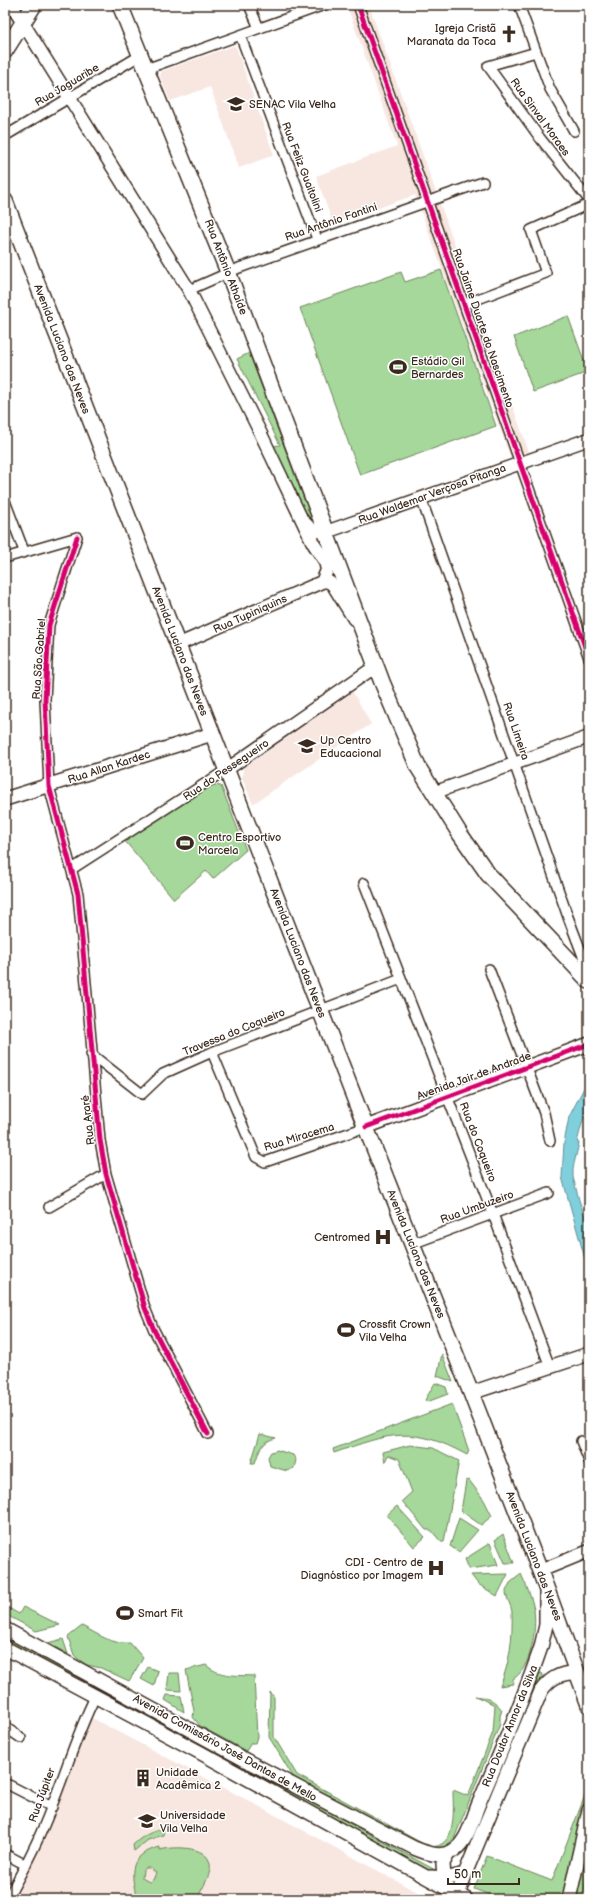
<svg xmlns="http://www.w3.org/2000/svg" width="594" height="1904" viewBox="0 0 594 1904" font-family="'Balsamiq Sans',sans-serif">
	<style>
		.built { fill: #f8e7e1 }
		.green { fill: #a5d89a; stroke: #70815c; fill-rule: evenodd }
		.water { fill: #80cfdc; stroke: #648d90 }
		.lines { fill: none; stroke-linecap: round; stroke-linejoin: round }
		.minor-casing { stroke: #3b2a1e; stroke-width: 12 }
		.tertiary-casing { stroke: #3b2a1e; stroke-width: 15 }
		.secondary-casing { stroke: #3b2a1e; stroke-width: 16 }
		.primary-casing { stroke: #3b2a1e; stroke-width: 18 }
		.minor { stroke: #fff; stroke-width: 9 }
		.tertiary { stroke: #fff; stroke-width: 12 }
		.secondary { stroke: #fff; stroke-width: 13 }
		.primary { stroke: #fff; stroke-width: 15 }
		.cycleway-casing { stroke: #fff; stroke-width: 8 }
		.cycleway { stroke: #d6006c; stroke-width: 5 }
		.labels { text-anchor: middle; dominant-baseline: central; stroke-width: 3; stroke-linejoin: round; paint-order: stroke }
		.poi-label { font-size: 11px; fill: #3b2a1e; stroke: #fff; text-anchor: start }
		.street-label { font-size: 11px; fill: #3b2a1e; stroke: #fff }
	</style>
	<rect width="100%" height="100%" fill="#fff"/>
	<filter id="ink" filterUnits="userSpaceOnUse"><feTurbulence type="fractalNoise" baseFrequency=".025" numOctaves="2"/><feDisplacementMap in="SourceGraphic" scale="8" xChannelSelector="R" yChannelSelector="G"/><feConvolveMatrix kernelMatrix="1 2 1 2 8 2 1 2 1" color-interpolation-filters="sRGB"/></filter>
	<g filter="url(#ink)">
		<!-- built -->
		<path class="built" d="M351,5H369L529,452L511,459L415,195L333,224L316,176L397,146L347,6Z
			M233,46L236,47L274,155L239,168L210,87L170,101L160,76L162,71Z
			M353,692L371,724L253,804L242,778L243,768Z
			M86,1715L251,1802L430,1899H14L42,1843Z"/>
		<!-- green -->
		<path class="green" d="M441,270L496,426L360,475L300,308L401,272L405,282Z
			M568,316L588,372L533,392L514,337Z
			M249,353L305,502H308L316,523L305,513L273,446L280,445L237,359Z
			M212,785L221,786L246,850L213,879L206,871L174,899L124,840Z
			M442,1354L453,1382L437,1376Z
			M435,1383L446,1387L448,1394L427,1402L425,1400Z
			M452,1404L469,1451L467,1455C412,1425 390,1433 334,1453L333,1449Z
			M260,1434L276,1438C262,1441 259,1451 255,1463H251Z
			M410,1445L433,1448L459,1461L444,1542H441L431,1530H426L402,1501L412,1492L399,1459L388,1455L385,1462L383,1452Z
			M277,1450L293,1455L296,1460L294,1468L287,1471L270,1466L268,1457L271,1452Z
			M469,1480L484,1500L492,1516L481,1525L461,1511L466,1481Z
			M397,1506L425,1537L414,1547L387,1515Z
			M459,1518L478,1530L459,1552L450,1546Z
			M503,1534L514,1563H505L495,1540Z
			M490,1543L498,1565L469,1569L465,1559Z
			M508,1574L497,1596L478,1584L471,1575Z
			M521,1574C526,1585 532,1598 534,1610C537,1629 531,1669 513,1679V1684L500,1686C510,1663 513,1636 512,1612C511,1604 506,1599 506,1591L510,1583Z
			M5,1606L19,1614L23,1607L60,1625L36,1631L5,1614Z
			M82,1626C98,1634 112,1645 130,1643L143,1658L129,1681L101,1668L87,1665L78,1659L74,1655L68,1637Z
			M5,1636L102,1691L92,1690L5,1639Z
			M63,1639L68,1654L47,1643Z
			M206,1665C219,1677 237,1675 254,1676L257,1737L255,1743H251L246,1751L200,1726L193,1717L194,1711L186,1670Z
			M148,1667L158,1671L154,1686L141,1679Z
			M169,1673H179L181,1691L167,1690Z
			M542,1673L543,1675L536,1688L467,1858L465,1852L468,1848L538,1674Z
			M270,1692L274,1697V1737L297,1775L429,1847C458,1848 453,1810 453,1790L468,1796L493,1732L495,1705L475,1696C488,1698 494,1699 502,1710L500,1716V1724L454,1839L443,1848L432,1850L297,1780L292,1775L269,1737Z
			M167,1695L181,1696L184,1712L165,1700Z
			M248,1768L437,1871L436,1874L246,1770Z
			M589,1785V1792L576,1837L563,1899H500L474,1889L487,1856L552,1881Z
			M164,1829L163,1835L148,1840L134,1851L133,1845C142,1836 152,1831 164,1829Z
			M589,1836V1870L582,1899H574Z
			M160,1847V1850C174,1846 214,1845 210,1870C208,1880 201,1890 197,1899H137C130,1872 128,1855 160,1847ZM146,1868H150L156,1873L153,1880L149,1882L142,1878L143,1870Z"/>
		<!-- water -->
		<path class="water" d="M589,1078V1107L584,1116L577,1142L579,1143L573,1168V1177L579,1200L589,1228V1273L562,1177L564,1143L569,1117Z"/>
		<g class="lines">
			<!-- minor casing -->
			<g class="minor-casing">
				<path id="minor" d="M249,5L259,28
					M358,5L589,658
					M519,5L550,89L574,131
					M240,35L317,239
					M536,52L488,66L540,138L589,200
					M146,69L324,5
					M5,136L141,55
					M189,290L239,268L483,182
					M465,304L546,273L531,230L589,204
					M421,498L568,917L589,972
					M5,501L24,551
					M77,537L49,625L45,700L49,786L78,894L100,1140L106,1174L145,1308L154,1330L208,1434
					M5,558L77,537
					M72,869L226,770
					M364,883L493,1214L550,1367
					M489,969L544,1113L550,1141
					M212,1052L256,1157L265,1162L366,1127
					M91,1054L142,1094L163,1074L212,1052L401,979
					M49,1207L106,1174
					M412,1244L549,1193
					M581,1441L589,1461
					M5,1727L21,1738
					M9,1785L52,1807
					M5,1854L26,1865
					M7,1899C24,1869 39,1840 51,1808C66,1771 77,1733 95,1697"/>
			</g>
			<!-- tertiary casing -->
			<g class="tertiary-casing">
				<path id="tertiary" d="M11,5L23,23L189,290L261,434L313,543L325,561L327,570L322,582
					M304,522L312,530L326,532L589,439
					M177,645L324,581L329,582L333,585L354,619
					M226,770L376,666
					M433,793L589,737
					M540,1571L589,1551"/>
			</g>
			<!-- secondary casing -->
			<g class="secondary-casing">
				<path id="secondary" d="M5,799L212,734
					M366,1127L589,1044
					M471,1393L589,1354
					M5,1629L249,1762L414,1848C426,1853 442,1859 454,1850C468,1841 473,1817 479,1803C501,1752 523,1700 541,1647L546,1625V1594
					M5,1648L201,1753L466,1899
					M430,1877L449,1878L465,1874
					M444,1879L443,1863L448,1854
					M458,1895L467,1869L541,1691C550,1678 561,1672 577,1673
					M569,1899L589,1810"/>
			</g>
			<!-- primary casing -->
			<g class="primary-casing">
				<path id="primary" d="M120,5L228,272L382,682L418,767L460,834L488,874L589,981
					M5,51L34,5
					M5,201L361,1115L471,1393L540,1571L589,1705"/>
			</g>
			<!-- minor -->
			<use href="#minor" class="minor"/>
			<!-- tertiary -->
			<use href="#tertiary" class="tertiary"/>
			<!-- secondary -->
			<use href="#secondary" class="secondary"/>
			<!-- primary -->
			<use href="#primary" class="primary"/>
			<!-- cycleway casing -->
			<g class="cycleway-casing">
				<path id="cycleway" d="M358,5L589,658
					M77,537L49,625L45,700L49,786L78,894L100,1140L106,1174L145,1308L154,1330L208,1434
					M366,1127L589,1044"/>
			</g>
			<!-- cycleway -->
			<use href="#cycleway" class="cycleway"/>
		</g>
	</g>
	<!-- icons -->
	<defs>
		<g id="church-bare" transform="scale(1.38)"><path d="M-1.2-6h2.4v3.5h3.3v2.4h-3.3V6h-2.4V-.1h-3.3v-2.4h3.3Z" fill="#3b2a1e" stroke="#fff" stroke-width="2.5" paint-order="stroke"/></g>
		<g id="university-bare" transform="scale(1.38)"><path d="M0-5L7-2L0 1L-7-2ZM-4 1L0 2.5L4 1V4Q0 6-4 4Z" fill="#3b2a1e" stroke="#fff" stroke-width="2.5" paint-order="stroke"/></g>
		<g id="stadium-bare" transform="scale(1.38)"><path d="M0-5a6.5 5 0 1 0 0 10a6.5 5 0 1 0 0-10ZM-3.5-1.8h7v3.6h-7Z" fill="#3b2a1e" stroke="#fff" stroke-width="2.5" paint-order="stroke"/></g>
		<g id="school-bare" transform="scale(1.38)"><path d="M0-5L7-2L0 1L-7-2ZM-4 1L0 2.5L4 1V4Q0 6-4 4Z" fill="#3b2a1e" stroke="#fff" stroke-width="2.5" paint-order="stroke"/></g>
		<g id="hospital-bare" transform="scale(1.38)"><path d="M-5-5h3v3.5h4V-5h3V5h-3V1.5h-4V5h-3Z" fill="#3b2a1e" stroke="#fff" stroke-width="2.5" paint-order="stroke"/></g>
		<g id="building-bare" transform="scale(1.38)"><path d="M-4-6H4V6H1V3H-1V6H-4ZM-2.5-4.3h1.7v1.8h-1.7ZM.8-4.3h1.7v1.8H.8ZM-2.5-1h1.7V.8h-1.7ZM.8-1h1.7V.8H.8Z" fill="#3b2a1e" stroke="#fff" stroke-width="2.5" paint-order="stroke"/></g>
	</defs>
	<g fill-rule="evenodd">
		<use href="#church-bare" x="509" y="34"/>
		<use href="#university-bare" x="236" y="104"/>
		<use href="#stadium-bare" x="398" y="367"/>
		<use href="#school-bare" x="307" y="746"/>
		<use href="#stadium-bare" x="185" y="843"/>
		<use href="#hospital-bare" x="383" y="1237"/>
		<use href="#stadium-bare" x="346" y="1330"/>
		<use href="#hospital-bare" x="436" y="1568"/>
		<use href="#stadium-bare" x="125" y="1613"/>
		<use href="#building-bare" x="143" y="1778"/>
		<use href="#university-bare" x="147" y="1821"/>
	</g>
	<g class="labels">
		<!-- poi labels -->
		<g class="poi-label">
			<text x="496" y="28" text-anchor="end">Igreja Cristã<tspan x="496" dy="13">Maranata da Toca</tspan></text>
			<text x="249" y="104">SENAC Vila Velha</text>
			<text x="411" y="361">Estádio Gil<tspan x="411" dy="13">Bernardes</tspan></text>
			<text x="320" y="740">Up Centro<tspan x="320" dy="13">Educacional</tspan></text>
			<text x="198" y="837">Centro Esportivo<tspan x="198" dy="13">Marcela</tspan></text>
			<text x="370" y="1237" text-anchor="end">Centromed</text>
			<text x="359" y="1324">Crossfit Crown<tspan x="359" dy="13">Vila Velha</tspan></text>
			<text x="423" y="1562" text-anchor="end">CDI - Centro de<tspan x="423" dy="13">Diagnóstico por Imagem</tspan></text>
			<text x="138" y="1613">Smart Fit</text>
			<text x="156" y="1772">Unidade<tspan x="156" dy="13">Acadêmica 2</tspan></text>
			<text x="160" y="1815">Universidade<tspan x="160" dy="13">Vila Velha</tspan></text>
		</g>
		<!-- street labels -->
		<g class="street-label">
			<text transform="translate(67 85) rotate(-31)">Rua Jaguaribe</text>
			<text transform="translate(540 117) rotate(54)">Rua Sinval Moraes</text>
			<text transform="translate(302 167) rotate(69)">Rua Feliz Guaitolini</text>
			<text transform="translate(331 222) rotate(-19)">Rua Antônio Fantini</text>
			<text transform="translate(226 267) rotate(69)">Rua Antônio Athaíde</text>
			<text transform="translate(483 328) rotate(71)">Rua Jaime Duarte do Nascimento</text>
			<text transform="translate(62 349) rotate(69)">Avenida Luciano das Neves</text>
			<text transform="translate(432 494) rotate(-20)">Rua Waldemar Verçosa Pitanga</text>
			<text transform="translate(250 614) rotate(-24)">Rua Tupiniquins</text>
			<text transform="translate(180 651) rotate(69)">Avenida Luciano das Neves</text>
			<text transform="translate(39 659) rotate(-86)">Rua São Gabriel</text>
			<text transform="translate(516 731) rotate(71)">Rua Limeira</text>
			<text transform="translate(109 767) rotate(-18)">Rua Allan Kardec</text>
			<text transform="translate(226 770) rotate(-34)">Rua do Pessegueiro</text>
			<text transform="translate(298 953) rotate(69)">Avenida Luciano das Neves</text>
			<text transform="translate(234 1032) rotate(-22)">Travessa do Coqueiro</text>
			<text transform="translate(474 1076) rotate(-20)">Avenida Jair de Andrade</text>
			<text transform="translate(88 1120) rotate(-97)">Rua Araré</text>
			<text transform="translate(299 1137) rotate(-17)">Rua Miracema</text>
			<text transform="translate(478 1142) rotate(69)">Rua do Coqueiro</text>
			<text transform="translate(477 1207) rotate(-20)">Rua Umbuzeiro</text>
			<text transform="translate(416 1254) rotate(68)">Avenida Luciano das Neves</text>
			<text transform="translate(534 1556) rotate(69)">Avenida Luciano das Neves</text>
			<text transform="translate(510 1726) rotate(-68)">Rua Doutor Annor da Silva</text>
			<text transform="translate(225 1748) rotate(29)">Avenida Comissário José Dantas de Mello</text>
			<text transform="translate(42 1795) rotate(-70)">Rua Júpiter</text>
		</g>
	</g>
	<!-- margin -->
	<rect width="594" height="1904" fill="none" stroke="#fff" stroke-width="20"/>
	<rect x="10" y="10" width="574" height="1884" fill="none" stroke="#3b2a1e" stroke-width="1.5" filter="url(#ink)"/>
	<!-- scale -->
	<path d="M448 1878v6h71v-6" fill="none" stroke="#3b2a1e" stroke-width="2"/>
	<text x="454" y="1878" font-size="12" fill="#3b2a1e" stroke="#ffffff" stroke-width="3" paint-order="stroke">50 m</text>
</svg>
